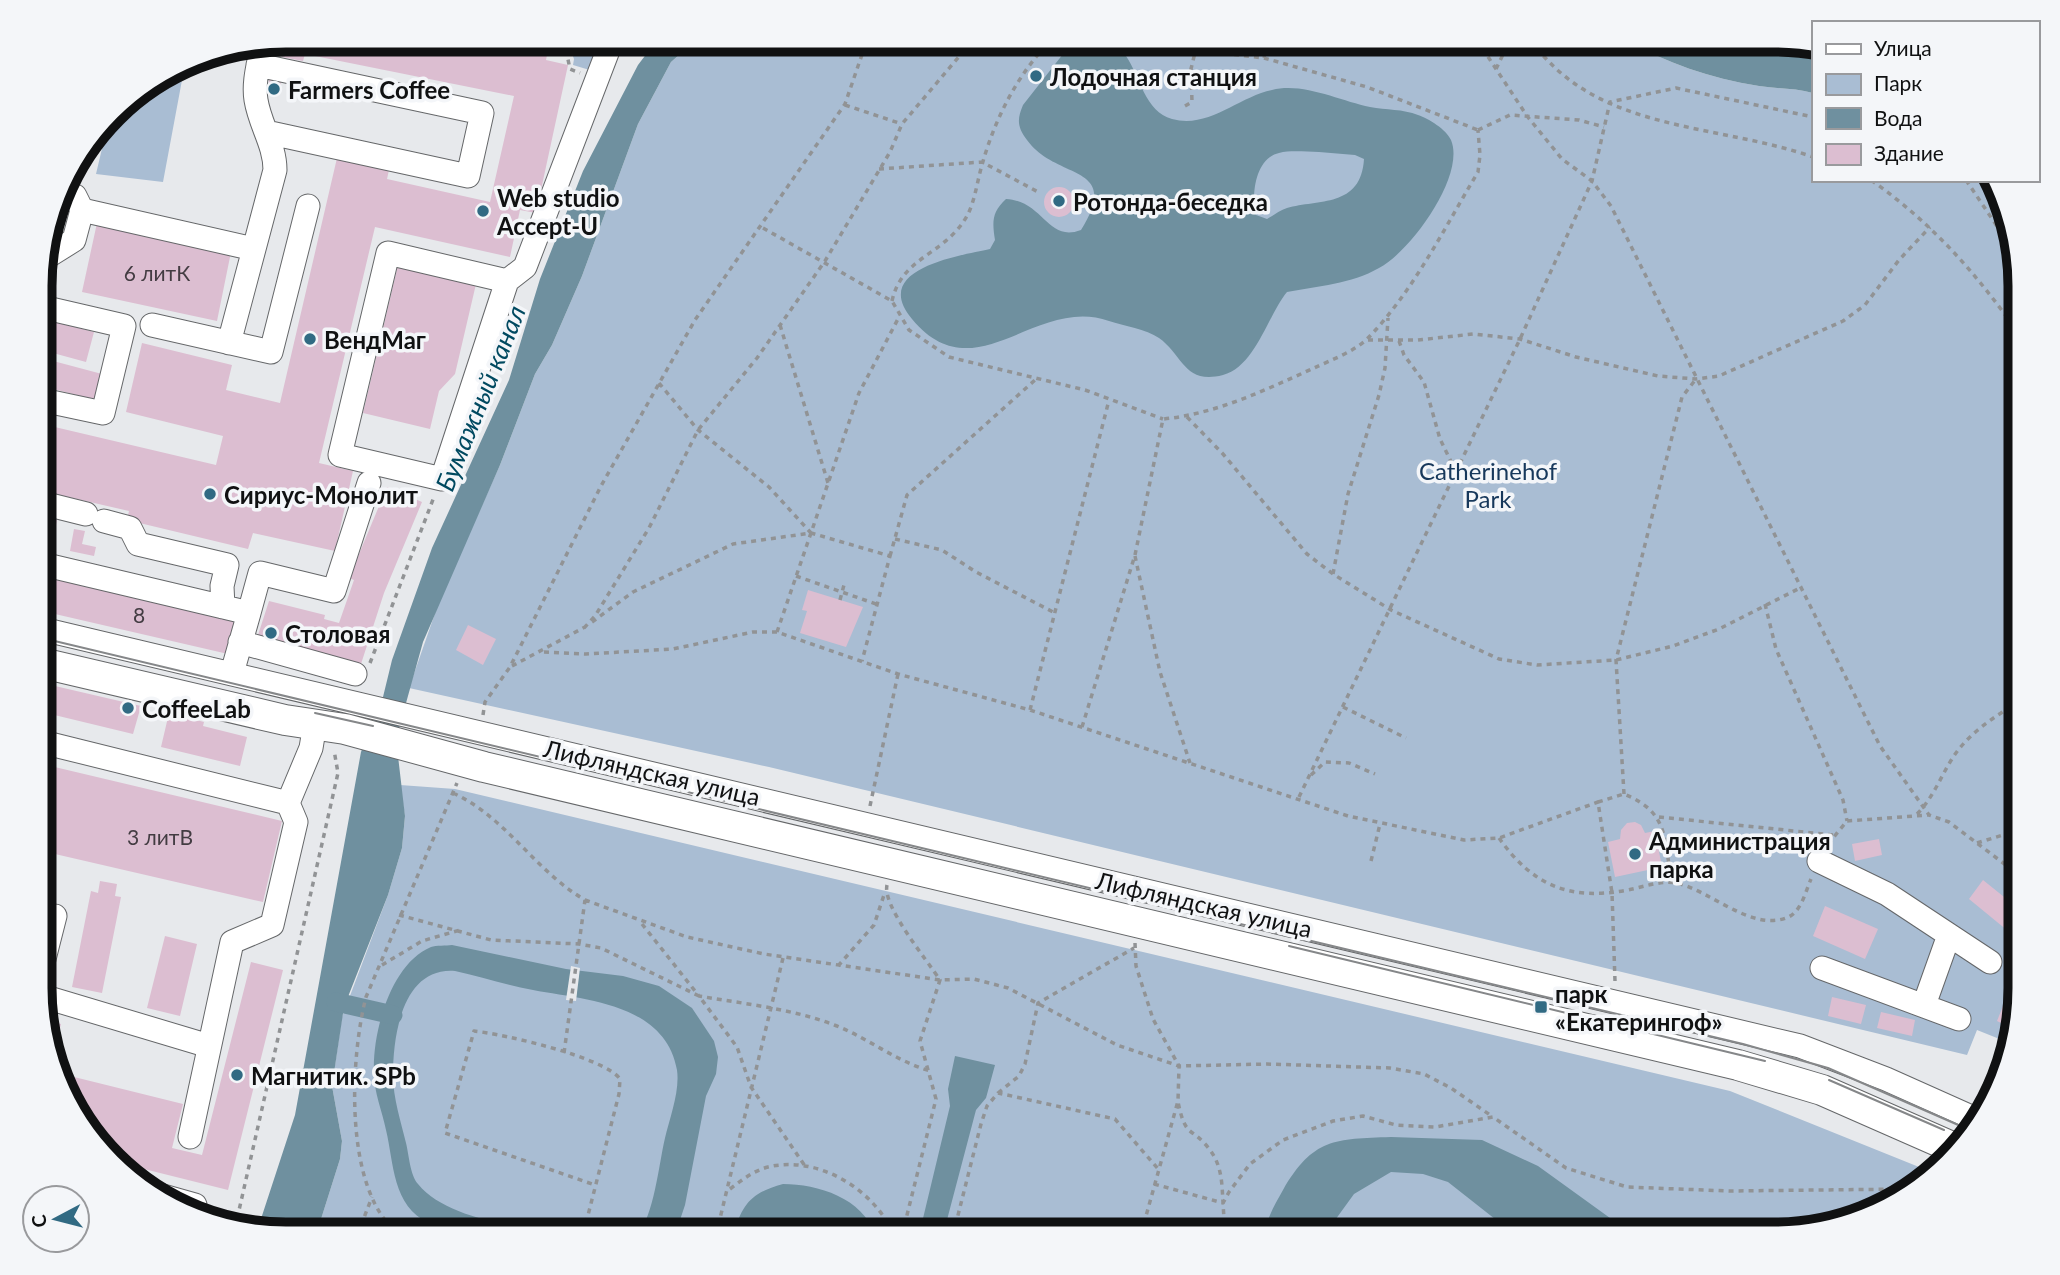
<svg xmlns="http://www.w3.org/2000/svg" width="2060" height="1275" viewBox="0 0 2060 1275" font-family="Lato,sans-serif">
	<style>
		.green { fill: #a9bdd3 }
		.water { fill: #6f909f; fill-rule: evenodd }
		.pier { fill: #e7e9ec }
		.lines { fill: none; stroke-linecap: round; stroke-linejoin: round }
		.canal { stroke: #6f909f; stroke-width: 19 }
		.building { fill: #dcbed1 }
		.minor-casing { stroke: #656769; stroke-width: 25 }
		.major-casing { stroke: #656769; stroke-width: 32 }
		.path { stroke: #919395; stroke-width: 3.5; stroke-dasharray: 5 5; stroke-linecap: butt }
		.minor { stroke: #fff; stroke-width: 23 }
		.major { stroke: #fff; stroke-width: 30 }
		.tram { stroke: #858789; stroke-width: 2 }
		.poi-dot { fill: #316a83; stroke: #f4f6f9; stroke-width: 2.5 }
		.labels { text-anchor: middle; dominant-baseline: central; stroke-width: 7; stroke-linejoin: round; paint-order: stroke }
		.number-label { font-size: 21px; fill: #433c42 }
		.poi-label { font-size: 24px; font-weight: bold; fill: #101112; stroke: #f4f6f9; text-anchor: start }
		.park-label { font-size: 24px; fill: #17385b; stroke: #f4f6f9 }
		.street-label { font-size: 24px; fill: #101112; stroke: #f4f6f9 }
		.water-label { font-size: 26px; font-style: italic; fill: #004960; stroke: #f4f6f9 }
		.rim { fill: none; stroke: #101112; stroke-width: 9 }
	</style>
	<rect width="100%" height="100%" fill="#e7e9ec"/>
	<!-- green -->
	<path class="green" d="M567,40H604L593,71L573,65L574,59Z
		M696,40H1624C1668,63 1709,78 1759,86C1777,89 1795,88 1813,93V180H1981L2003,216L2019,270V1004L2007,1042L1977,1030L1967,1055L769,767L409,688L440,599L500,465L535,374L552,345L582,276L638,124L671,62Z
		M185,64L163,182L96,174L108,123L124,102Z
		M400,785L455,789L1730,1091L1929,1171L1896,1202L1789,1234L316,1235L340,1159L342,1141L332,1086L342,1017L388,895L402,848L405,816Z"/>
	<!-- water -->
	<path class="water" d="M657,40H696L671,62L638,124L582,276L552,345L535,374L500,465L423,642L396,739L405,816L402,848L388,895L344,1007L332,1086L342,1141L340,1159L316,1235L257,1231L295,1115L361,752L383,697L392,660L432,548L509,380L540,279L583,171L638,65Z
		M1074,40L1111,41C1116,46 1122,51 1126,56C1140,76 1145,112 1172,119C1209,129 1238,97 1272,90C1303,82 1340,101 1370,107C1386,110 1403,109 1418,115C1429,119 1446,129 1451,140C1466,176 1410,252 1379,268C1351,284 1318,286 1287,292C1268,315 1255,367 1223,375C1184,385 1183,355 1159,338C1146,329 1124,326 1109,321C1035,295 975,395 912,319C870,269 958,256 990,249L995,240C992,221 992,212 1006,199C1044,201 1047,243 1081,230C1123,163 1056,181 1027,140C1017,127 1017,119 1023,105ZM1319,152L1355,155L1364,159C1361,208 1318,199 1287,208C1280,210 1273,216 1267,219L1256,215C1251,196 1255,158 1279,153C1291,150 1306,152 1319,152Z
		M1624,40H1774L1813,47V93C1795,88 1777,89 1759,86C1709,78 1668,63 1624,40Z
		M1981,180H1992L2003,216Z
		M452,945L566,969L623,976L659,986L692,1008L714,1041L718,1057L716,1074L706,1096L685,1205L675,1235H637C654,1217 659,1163 665,1138C670,1117 680,1091 677,1070C665,1003 585,1000 533,990C507,985 481,977 455,971C403,967 393,1034 393,1075C393,1098 401,1122 406,1143C409,1155 410,1175 418,1184C445,1217 505,1223 545,1235C506,1235 465,1240 429,1223C392,1206 394,1163 386,1130C382,1110 374,1093 374,1073C372,1034 390,964 431,947C436,945 446,946 452,945Z
		M955,1056L995,1065L986,1098L976,1110L943,1235H919L950,1106L948,1089Z
		M1391,1137L1482,1140L1538,1166L1610,1218L1673,1224L1814,1227L1789,1234H1514L1448,1182L1423,1174L1391,1172L1354,1194L1325,1234H1264C1267,1218 1275,1204 1283,1190C1313,1138 1335,1139 1391,1137Z
		M783,1184C818,1184 863,1198 875,1235H733C743,1203 751,1193 783,1184Z"/>
	<!-- pier -->
	<path class="pier" d="M571,966L580,968L576,1001L566,1000Z"/>
	<g class="lines">
		<!-- canal -->
		<path class="canal" d="M336,1002L393,1015"/>
	</g>
	<!-- building -->
	<path class="building" d="M286,40H550L546,60L568,65L536,213L520,210L510,257L375,227L319,463L353,471L335,551L253,533L248,549L127,520L129,511L42,491V424L216,465L223,436L126,412L142,343L232,365L226,390L280,403L337,158L389,170L387,179L490,202L514,96L305,54L303,61L282,57Z
		M269,80L281,81L279,94L268,92Z
		M108,123L103,146L92,143L93,141Z
		M1044 202a15 15 0 1 1 30 0a15 15 0 1 1-30 0Z
		M56,209L53,234L49,233Z
		M97,223L231,252L217,321L82,292Z
		M398,265L476,284L455,374L439,391L430,429L363,413Z
		M42,318L94,332L86,362L42,350Z
		M42,358L102,374L96,400L42,386Z
		M387,487L422,502L384,593L361,664L258,635L269,601L325,615L324,619L339,623L354,580L349,578Z
		M42,517L57,520L53,540L42,538Z
		M74,529L85,531L82,544L96,547L94,556L70,551Z
		M42,572L236,618L228,654L42,611Z
		M808,590L863,607L846,647L800,633L807,611L802,610Z
		M468,625L496,639L483,665L456,650Z
		M42,683L141,706L133,734L42,712Z
		M169,713L204,722L203,726L247,737L240,766L161,747Z
		M42,764L282,821L263,902L42,851Z
		M1635,822L1641,825L1645,833L1655,831L1662,867L1615,877L1608,842L1620,839L1621,830L1627,823Z
		M1879,839L1882,855L1855,861L1852,844Z
		M1983,880L2019,909V940L1969,899Z
		M100,881L117,884L115,896L121,897L102,993L72,987L91,891L98,893Z
		M1825,906L1878,929L1865,959L1813,936Z
		M165,936L197,944L180,1016L147,1008Z
		M251,962L283,970L228,1190L120,1163L82,1125L62,1074L183,1104L172,1148L202,1155Z
		M2019,966V1004L2011,1028L1997,1021Z
		M1832,997L1866,1005L1861,1024L1828,1016Z
		M1881,1012L1915,1020L1912,1036L1877,1028Z
		M42,1019L61,1024L54,1051L42,1020Z"/>
	<g class="lines">
		<!-- minor casing -->
		<g class="minor-casing">
			<path id="minor" d="M258,65L482,113L468,176L266,132
				M82,210L254,249
				M388,253L507,281L442,479L340,455Z
				M42,260L74,240L82,210L75,196L61,193
				M507,281L525,267L612,40
				M42,307L124,326L103,413L42,400
				M152,325L271,352L308,206
				M229,343L275,170C275,145 260,125 256,100C253,82 259,63 262,45
				M42,503L86,514
				M104,521L130,528L138,544L227,565L222,586L223,607
				M42,564L249,613L232,673
				M249,613L260,573L334,591L369,483
				M42,629L1800,1046L1886,1079L1980,1121
				M240,642L355,674
				M42,742L288,803L296,822L272,925L232,942L190,1137
				M288,803L311,748L315,724
				M1819,861L1887,894L1990,962
				M42,967L55,916
				M1822,968L1959,1019
				M42,996L209,1046
				M1924,1005L1949,935
				M149,1192L195,1205"/>
		</g>
		<!-- major casing -->
		<g class="major-casing">
			<path id="major" d="M42,663L285,720L345,729L484,767L1738,1065L1822,1090L1954,1148"/>
		</g>
		<!-- path -->
		<path class="path" d="M294,40L314,44L315,40
			M564,40L570,69L580,73
			M1166,40L1195,50L1264,58L1367,87L1478,130
			M1477,40L1527,116L1562,159L1592,181L1611,206L1880,746L1929,815L1949,822L2019,875
			M1531,40C1596,133 1717,123 1813,157
			M1264,58L1268,40
			M1496,69L1510,40
			M845,105L902,124
			M1185,106L1192,102L1191,69L1198,40
			M1478,130L1510,115L1579,120L1604,127
			M879,169L982,162L1040,193
			M1871,180C1933,224 1976,273 2019,334
			M1966,180L2013,250
			M763,228L892,301L909,330L949,357L1085,390L1163,419
			M892,301C902,256 944,256 967,216C975,201 977,182 982,165C994,121 1018,72 1052,40
			M780,325L828,483
			M1368,340H1418L1473,334L1520,339L1576,357L1658,376L1696,379L1719,376L1843,321L1865,305L1899,260L1930,227
			M1399,341L1404,355L1424,382L1440,439L1456,472
			M659,383L698,430L769,487L811,533
			M1187,417L1223,454L1307,554L1333,574L1391,610L1499,659L1537,665L1616,660L1673,646L1719,629L1802,587
			M895,539L942,550L976,572L1055,613
			M890,556L907,495L1035,380
			M1135,556L1160,672L1190,763
			M1333,574L1348,494L1379,395L1385,368L1388,318
			M796,576L879,605
			M840,600L845,581
			M1765,604L1776,649L1843,800L1847,821
			M592,622L633,592L733,544L811,533L890,556L862,661
			M584,628L595,616L649,528L698,430L757,358L825,261L890,152L902,124L973,40
			M777,632L859,393L899,317
			M544,652L586,654L673,649L753,632H777L898,674L1030,710L1348,816L1464,840L1499,838L1598,802
			M370,663L434,497
			M512,666L585,627
			M1343,707L1406,738
			M1030,710L1109,400
			M483,715L485,702L510,667L601,486L695,320L845,104L867,40
			M1082,727L1135,555L1163,419C1216,414 1265,390 1314,368C1331,360 1356,351 1369,337C1414,290 1445,227 1478,172L1480,155L1478,130
			M1311,775L1325,762L1349,763L1375,774
			M453,793C507,818 535,871 585,900L564,1053
			M1624,794L1616,660L1682,397L1696,379
			M1299,797L1520,339L1592,181L1610,102L1676,88L1813,117
			M870,806L898,674
			M1917,814C1936,795 1943,769 1959,749C1975,729 1997,715 2019,702
			M1659,817L1833,835
			M1499,838C1533,886 1570,901 1628,890C1643,887 1662,880 1676,883C1710,890 1750,931 1786,918C1801,913 1805,893 1811,879
			M1977,843L2019,830
			M1828,844L1847,821L1928,815
			M1371,861L1380,824
			M887,885C882,906 927,960 940,980L920,1041L936,1099L902,1235
			M585,900L687,937L764,954L940,980L974,979L1008,988L1117,1045L1179,1066L1267,1064L1390,1068L1424,1074L1451,1088L1493,1117
			M399,915L491,940L579,944L601,948L699,996L737,1047L751,1087L805,1166
			M642,924L699,996C745,1004 794,1009 837,1026C871,1040 894,1060 930,1071
			M1135,943L1136,966L1153,1019L1179,1066L1178,1101L1141,1234
			M382,965L422,941L460,930
			M838,966L874,925L885,892
			M1615,981L1612,893L1598,802L1624,794C1670,813 1663,838 1672,882
			M998,1093L1019,1076L1025,1064L1038,1003L1134,948
			M1154,1184L1223,1203C1222,1184 1222,1166 1210,1150C1191,1125 1186,1140 1178,1102
			M730,1189C742,1180 753,1171 768,1167C818,1155 874,1189 894,1235
			M586,1223L619,1094L620,1079C604,1057 503,1034 474,1031L445,1133L595,1185
			M235,1228L338,773L334,750
			M1225,1234L1223,1203L1229,1192L1250,1164L1283,1140L1333,1121L1363,1116L1396,1125L1435,1127L1493,1117L1566,1168L1627,1187L1729,1191L1910,1189
			M362,1235L360,1228L372,1197
			M400,1235C343,1193 350,1059 366,997L457,783
			M716,1235L783,958
			M953,1235L981,1124L987,1106L998,1093L1115,1119L1159,1170"/>
		<!-- minor -->
		<use href="#minor" class="minor"/>
		<!-- major -->
		<use href="#major" class="major"/>
		<!-- tram -->
		<path class="tram" d="M42,638L1743,1044L1828,1068L1972,1131
			M315,713L373,726
			M1289,946L1765,1061
			M1829,1080L1944,1130"/>
	</g>
	<!-- markers -->
	<g class="poi-dot">
		<circle cx="1036" cy="76" r="7"/>
		<circle cx="274" cy="89" r="7"/>
		<circle cx="1059" cy="201" r="7"/>
		<circle cx="483" cy="211" r="7"/>
		<circle cx="310" cy="339" r="7"/>
		<circle cx="210" cy="494" r="7"/>
		<circle cx="271" cy="633" r="7"/>
		<circle cx="128" cy="708" r="7"/>
		<circle cx="1635" cy="854" r="7"/>
		<rect x="1534" y="1000" width="14" height="14" rx="3.5"/>
		<circle cx="237" cy="1075" r="7"/>
	</g>
	<g class="labels">
		<!-- number labels -->
		<g class="number-label">
			<text x="157" y="272">6 литК</text>
			<text x="139" y="614">8</text>
			<text x="160" y="836">3 литВ</text>
		</g>
		<!-- poi labels -->
		<g class="poi-label">
			<text x="1050" y="76">Лодочная станция</text>
			<text x="288" y="89">Farmers Coffee</text>
			<text x="497" y="197">Web studio<tspan x="497" dy="28">Accept-U</tspan></text>
			<text x="1073" y="201">Ротонда-беседка</text>
			<text x="324" y="339">ВендМаг</text>
			<text x="224" y="494">Сириус-Монолит</text>
			<text x="285" y="633">Столовая</text>
			<text x="142" y="708">CoffeeLab</text>
			<text x="1649" y="840">Администрация<tspan x="1649" dy="28">парка</tspan></text>
			<text x="1555" y="993">парк<tspan x="1555" dy="28">«Екатерингоф»</tspan></text>
			<text x="251" y="1075">Магнитик. SPb</text>
		</g>
		<!-- park labels -->
		<g class="park-label">
			<text x="1488" y="470">Catherinehof<tspan x="1488" dy="28">Park</tspan></text>
		</g>
		<!-- street labels -->
		<g class="street-label">
			<text transform="translate(652 772) rotate(13)">Лифляндская улица</text>
			<text transform="translate(1204 904) rotate(13)">Лифляндская улица</text>
		</g>
		<!-- water labels -->
		<g class="water-label">
			<text transform="translate(480 398) rotate(-68)">Бумажный канал</text>
		</g>
	</g>
	<!-- crop -->
	<path d="M0 0H2060V1275H0ZM286 52H1774A234 234 0 0 1 2008 286V988A234 234 0 0 1 1774 1222H286A234 234 0 0 1 52 988V286A234 234 0 0 1 286 52Z" fill="#f4f6f9" fill-rule="evenodd"/>
	<path class="rim" d="M286 52H1774A234 234 0 0 1 2008 286V988A234 234 0 0 1 1774 1222H286A234 234 0 0 1 52 988V286A234 234 0 0 1 286 52Z"/>
	<!-- legend -->
	<rect x="1812" y="21" width="228" height="161" fill="#f4f6f9" stroke="#999a9d" stroke-width="2"/>
	<rect x="1826" y="44" width="35" height="10" fill="#ffffff" stroke="#999a9d" stroke-width="2"/>
	<text x="1874" y="56" font-size="21" fill="#101112">Улица</text>
	<rect x="1826" y="74" width="35" height="21" fill="#a9bdd3" stroke="#999a9d" stroke-width="2"/>
	<text x="1874" y="91" font-size="21" fill="#101112">Парк</text>
	<rect x="1826" y="108" width="35" height="21" fill="#6f909f" stroke="#999a9d" stroke-width="2"/>
	<text x="1874" y="126" font-size="21" fill="#101112">Вода</text>
	<rect x="1826" y="144" width="35" height="21" fill="#dcbed1" stroke="#999a9d" stroke-width="2"/>
	<text x="1874" y="161" font-size="21" fill="#101112">Здание</text>
	<!-- north arrow -->
	<g transform="translate(56 1219) rotate(263)"><circle r="33" fill="#f4f6f9" stroke="#999a9d" stroke-width="2"/>
	<path d="M0-5L12 26L0 18L-12 26Z" fill="#316a83"/>
	<text y="-10" font-size="19" font-weight="bold" text-anchor="middle" fill="#101112">С</text>
	</g>
</svg>
